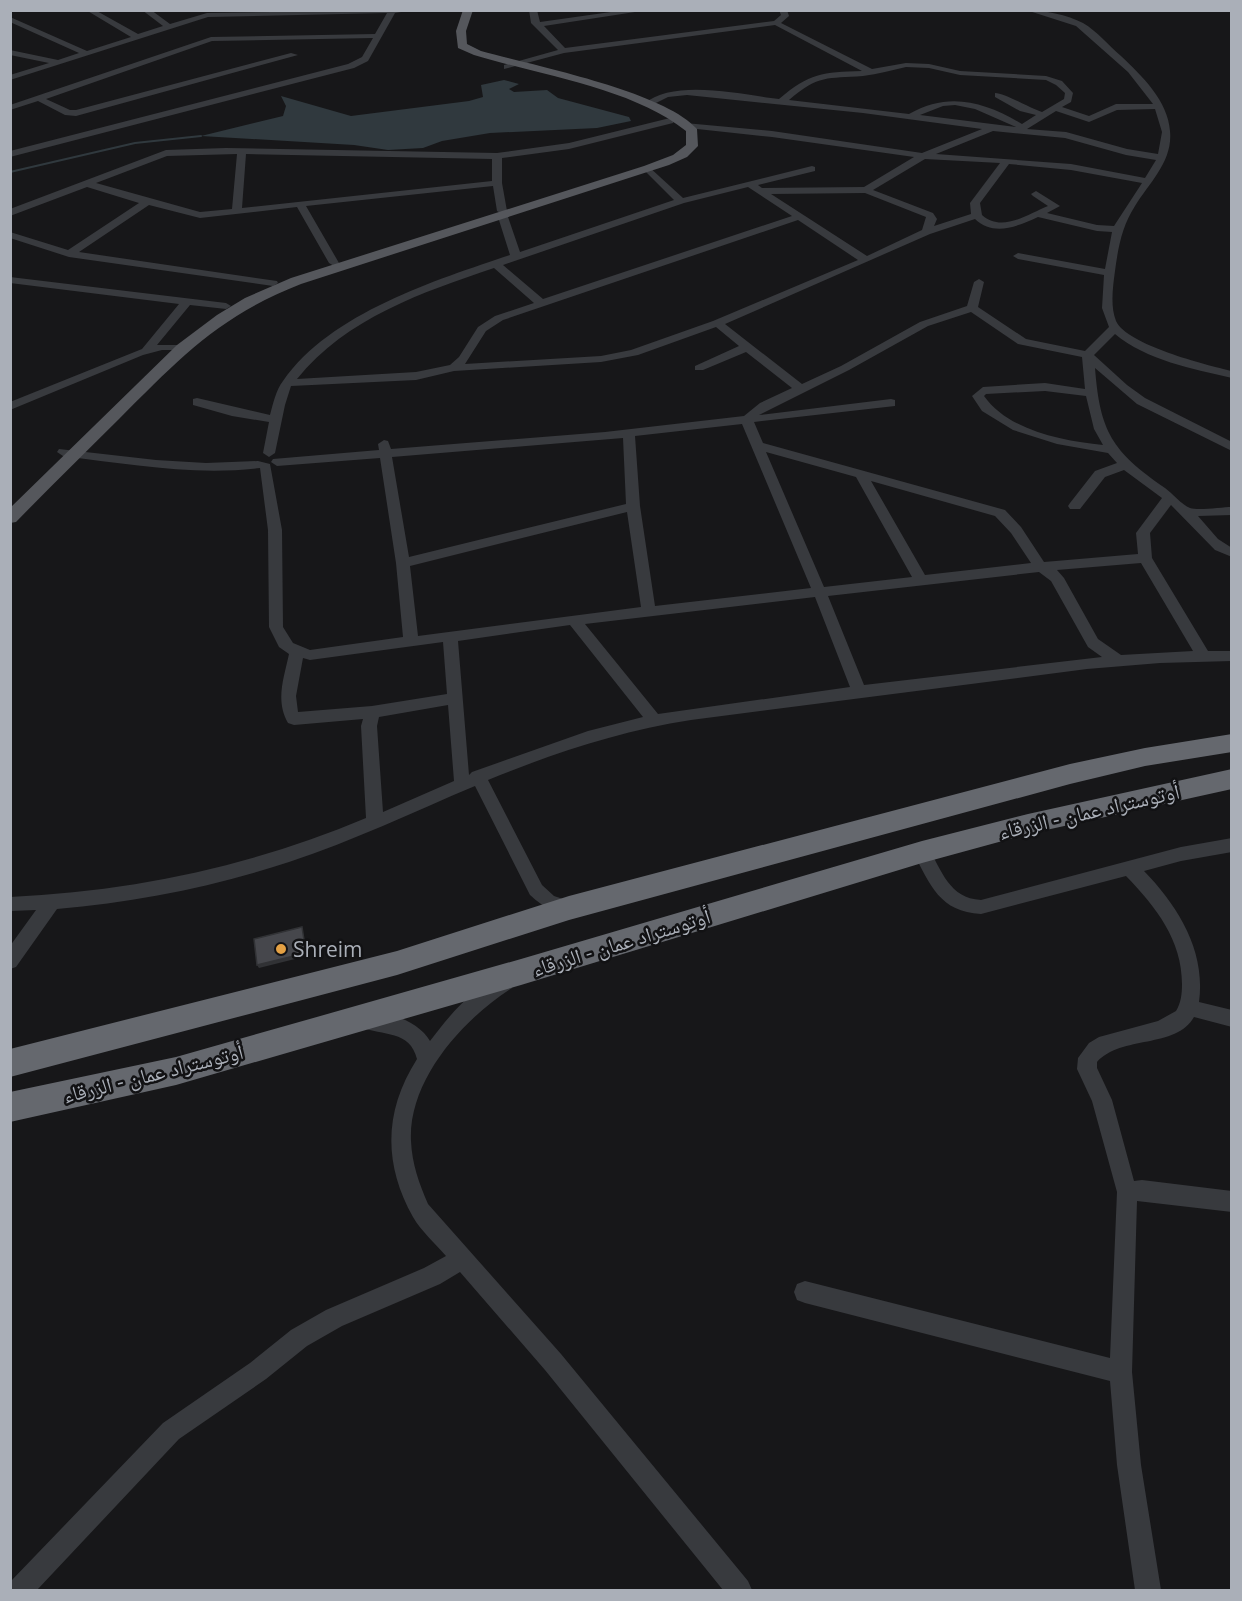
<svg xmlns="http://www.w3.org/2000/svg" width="1242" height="1601" viewBox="0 0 1242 1601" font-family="'Open Sans','Noto Naskh Arabic',sans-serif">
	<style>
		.water { fill: #30393e }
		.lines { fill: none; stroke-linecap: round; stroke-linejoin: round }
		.stream { stroke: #30393e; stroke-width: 2 }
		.minor { fill: #383a3e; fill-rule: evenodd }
		.major { fill: #55575c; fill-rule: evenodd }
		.highway { fill: #65686e; fill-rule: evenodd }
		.shaded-wall { fill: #313235 }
		.building { fill: #46474c; stroke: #313235; stroke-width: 1.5 }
		.poi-dot { fill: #e4a144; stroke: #121214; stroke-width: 2 }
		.labels { text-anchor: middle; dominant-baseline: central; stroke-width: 5; stroke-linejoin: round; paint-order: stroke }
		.street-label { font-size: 21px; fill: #aaafb8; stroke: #121214 }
		.poi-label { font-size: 21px; fill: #aaafb8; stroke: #121214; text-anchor: start }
	</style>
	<rect width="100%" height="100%" fill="#171719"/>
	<!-- water -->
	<path class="water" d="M504,80L519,84L509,89L514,92L547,90L558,98L629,117L631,121L597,128L490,133L442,141L423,148L388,150L354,145L201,136L283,116L286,106L281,96L351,116L469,101L483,97L481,85Z"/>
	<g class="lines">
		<!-- stream -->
		<path class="stream" d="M10,172L135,143L201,136"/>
		<!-- minor -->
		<path class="minor" d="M86,10H95L138,34L163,26L142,10H151L170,24L207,13L414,10L395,13L368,61L354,68L10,157V151L348,64L362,57L373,38L212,41L46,99L70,110H76L291,53L298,55L76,116L65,115L38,101L10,110V105L211,37L375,34L387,13L208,17L10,80V75L49,63L10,55V50L58,60L79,53L10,22V17L87,51L131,37Z
			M529,10H537L540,22L625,10H648L544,26L565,48L774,21L781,15L779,10H787L789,16L781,23L872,69L906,63L929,64L960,71L1046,76L1062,81L1073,93L1071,102L1062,107L1089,116L1116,104H1153L1128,72L1076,26L1026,10C1043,10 1068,15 1083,23C1097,31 1109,46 1121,56C1142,76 1168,101 1170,131C1173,161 1150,182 1135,206C1122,226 1118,248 1115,271C1113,286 1110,306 1116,321C1127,345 1206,365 1232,371V378C1193,369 1146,360 1115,334L1094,355L1127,385L1145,398L1232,442V451L1137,404L1095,368C1100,432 1112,451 1165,488C1172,493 1182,505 1190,508C1198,511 1222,507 1232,507V515L1198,516L1218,539L1232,548V557L1215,550L1171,505L1150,533L1152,558L1208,651H1232V661L1160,663L1087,669L691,720C620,731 554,753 488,780L542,885L554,896L575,903L578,908L575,913C560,919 541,905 530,895L475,786C413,812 353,841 289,862C213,887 136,902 57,909L16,967L10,969V946L36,910L10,911V897C134,891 252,866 366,818L361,726L363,719L294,725L288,723C275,700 284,678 289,654L279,647L269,627L268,530L260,468C194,476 128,464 63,456L57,452L59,449L156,460L206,463L258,461L270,464L282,530L283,627L293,643L310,650L403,637L396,563L380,458L277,466L271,462L273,459L379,450L378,444L384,440L388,441L391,449L605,432L744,416L760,403L792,388L746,352L703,370H695V366L739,346L716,327L638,355L601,362L454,371L416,380L291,386L285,405L275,453L269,457L263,453L269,422L232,416L193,405V399L197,398L270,415C273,404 276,390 283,381C330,313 436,280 510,255L498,217L500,215L508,217L520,252L674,200L643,169L648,166L683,198L812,166L815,167V171L758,185L762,188L864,187L914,157L772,137L688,128L685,127V123L772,131L922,153L982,129L863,113L687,95L668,97L648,107L644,104C674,78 742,95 779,99C810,73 822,72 862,71L775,25L564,53L504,69V65L558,50L531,23ZM906,67L929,68L960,75L1046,80L1056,85L1065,93L1064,99L1042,112C1029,108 1005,93 995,93V97L1020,111L1036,115L1022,124C985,102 949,91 909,114L789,100C819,74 827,79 863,76C878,74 892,70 906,67ZM955,105L975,109L1016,127L920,115L943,106ZM1155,109L1162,132L1158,154L1127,149L1066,132L1027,129L1056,111L1089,122L1117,110ZM993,131L1065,138L1126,155L1156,160L1145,178L1071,164L936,154ZM925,159L1000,163L970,203L971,214L934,226L937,219L933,213L873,190ZM1009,164L1071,170L1142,183L1114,226L1097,225L1047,213L1060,206L1036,191L1031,194L1033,196L1048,206C1028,214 1002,233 982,215L980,203ZM748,187L792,216L543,299L503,265L684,203ZM865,193L926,217L922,230L867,256L771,194ZM1038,217L1097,231L1112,232L1105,269L1018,253L1013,256L1018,259L1104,275L1102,308L1109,327L1085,351L1026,339L978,307L984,282L979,279L974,282L967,306L920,322L841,366L802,384L725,324L930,234L975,219C994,237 1018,226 1038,217ZM798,220L858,260L713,321L631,350L601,356L465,364L486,331L503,320ZM494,268L534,303L495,316L478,327L459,357L450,365L416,372L297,379C346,318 423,292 494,268ZM971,312L1018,344L1082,357L1085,389L1045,383L983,387L972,396L982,411L1013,430L1057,444L1108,453L1117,463L1095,471L1070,503L1068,506L1070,509H1080L1105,477L1124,470L1162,498L1136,533L1138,554L1044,562L1021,527L1005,510L763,443L754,422L895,406V400L891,399L759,415L849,370L928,326ZM1045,391L1086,396L1094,429L1103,445C1063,441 1009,431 984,396L986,394ZM742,424L811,588L655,606L640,506L635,436ZM623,438L626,504L409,557L392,457ZM766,452L856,477L912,577L824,587ZM871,481L995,516L1011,533L1031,563L925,575ZM627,512L641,607L418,636L410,566ZM1141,563L1193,651L1121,655L1098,639L1064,578L1057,570ZM1039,572L1051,581L1088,647L1102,657L864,685L828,596ZM815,597L850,687L658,714L585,624ZM570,625L643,717L588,731L472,772L469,775L458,641ZM443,642L447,694L372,706L298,712L296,696L303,658L310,660ZM448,705L454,781L383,812L377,726L379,717Z
			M670,118L674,121L673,123L569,149L502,158V183L507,211L502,214L497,211L493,186L306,206L339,263L334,266L329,263L297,207L200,218L149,205L79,252L277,281L278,283L273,286L69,257L10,238V232L68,250L139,203L87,187L10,216V209L166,150L226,148L497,153L569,143ZM237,154L232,209L200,212L96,183L167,156ZM246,154L492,159V181L242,208Z
			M10,277L226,303L231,306L226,309L190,305L157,345H182L188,348L186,350H162L143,355L10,410V402L142,349L179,304L10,283Z
			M1232,838V852L1181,861L1144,871C1178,906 1206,951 1199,1002L1232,1010V1027L1194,1017C1176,1049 1121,1035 1097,1062V1068L1112,1100L1134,1181L1142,1180L1232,1191V1212L1137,1201L1132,1372L1141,1465L1161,1590H1135L1117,1465L1110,1381L805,1303L797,1300L794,1292L797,1284L805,1281L1110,1358L1117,1192L1092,1101L1077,1069L1078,1058L1089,1043L1099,1037L1158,1021L1176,1011C1181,1003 1182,994 1182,984C1182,940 1156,907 1126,876L981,914C940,912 930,885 913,852L916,847L922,845L928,847C942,871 949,898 981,900L1181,847Z
			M505,974L512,976L514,982L512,988C463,1019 408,1080 411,1141C412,1164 419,1183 428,1204L561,1354L748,1581L752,1590H723L545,1370L460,1272L440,1284L342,1326L307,1346L266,1379L179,1439L37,1590H10L11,1581L163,1423L250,1363L291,1330L326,1310L424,1268L446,1256C435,1243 421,1231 413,1217C383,1163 384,1111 417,1059C410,1030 383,1036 360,1027L358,1021L360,1015C382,1007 419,1021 430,1041C449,1016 474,985 505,974Z"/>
		<!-- major -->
		<path class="major" d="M463,10H473L466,31L467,44L481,51C534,66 663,91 697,129L698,146L687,157L669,165L301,284C219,316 180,358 119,419C85,453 50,487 16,522L10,523V508L177,345L217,315L245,298L291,278L644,166L673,155L686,145V131C632,88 540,75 474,55L458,48L456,31Z"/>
		<!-- highway -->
		<path class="highway" d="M1232,734V752L1145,766L1070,784L569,920L397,975L10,1077V1049L397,951L569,896L1070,764L1145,748Z
			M1232,769V789L1028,834L922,863L521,985L176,1085L10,1122V1092L176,1057L521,959L922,841L1028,814Z"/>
	</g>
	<!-- shaded-wall -->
	<path class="shaded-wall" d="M302,927L307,956L259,968L257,965Z"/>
	<!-- building -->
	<path class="building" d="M302,927L306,953L257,965L254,939Z"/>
	<!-- markers -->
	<circle class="poi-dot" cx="281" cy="949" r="6"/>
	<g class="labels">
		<!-- street labels -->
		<g class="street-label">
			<text transform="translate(1089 811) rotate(-13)">أوتوستراد عمان - الزرقاء</text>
			<text transform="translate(621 942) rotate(-17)">أوتوستراد عمان - الزرقاء</text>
			<text transform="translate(153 1073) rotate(-14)">أوتوستراد عمان - الزرقاء</text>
		</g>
		<!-- poi labels -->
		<g class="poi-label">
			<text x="293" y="949">Shreim</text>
		</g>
	</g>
	<!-- border -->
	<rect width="1242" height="1601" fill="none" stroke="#aaafb8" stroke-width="24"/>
</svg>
